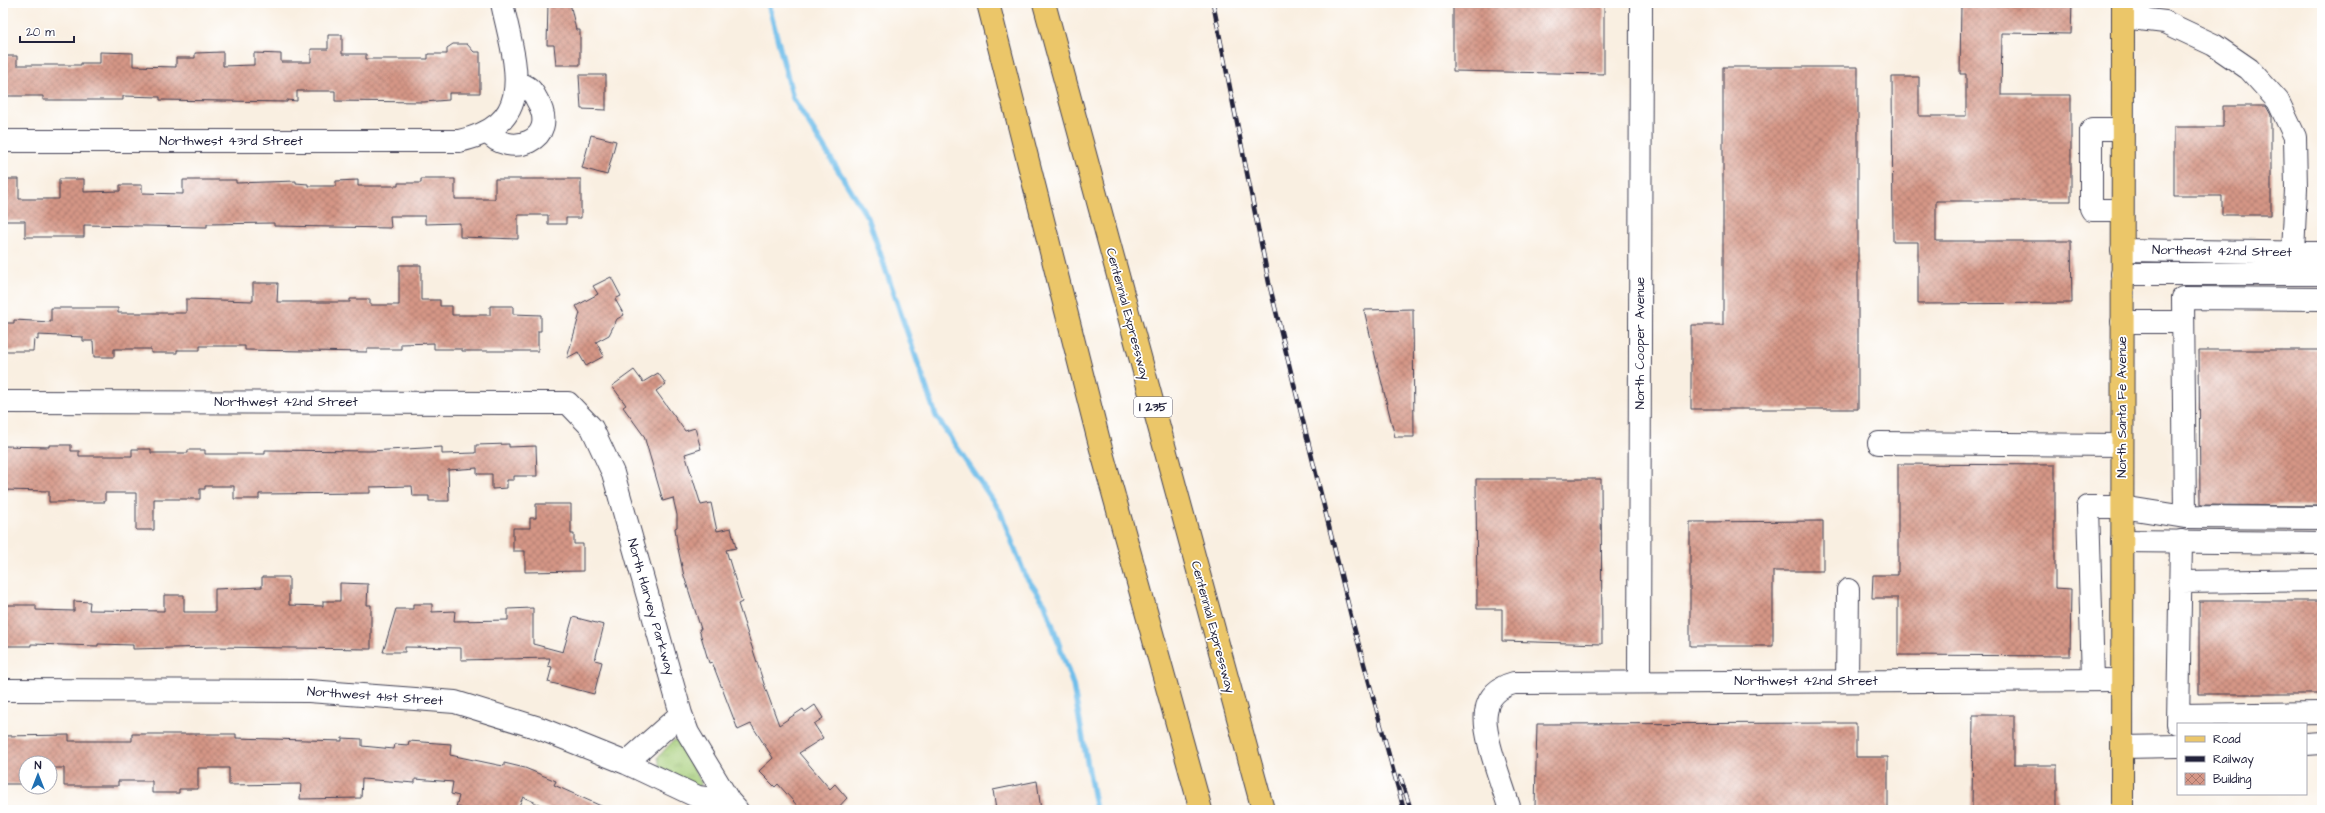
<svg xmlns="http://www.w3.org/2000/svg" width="2325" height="813" viewBox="0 0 2325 813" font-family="'Architects Daughter',sans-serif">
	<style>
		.grass { fill: url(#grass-tufts); stroke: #64785a }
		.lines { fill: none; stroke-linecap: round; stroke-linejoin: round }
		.stream { stroke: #70beea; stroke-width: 5.5 }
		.building { fill: url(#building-cross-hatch) }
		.minor-casing { stroke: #424154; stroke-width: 24 }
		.major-casing { stroke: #424154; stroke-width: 24 }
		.highway-casing { stroke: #424154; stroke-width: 24 }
		.path { stroke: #424154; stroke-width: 2.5; stroke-dasharray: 3 3; stroke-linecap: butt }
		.minor { stroke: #fff; stroke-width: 22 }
		.major { stroke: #ebc669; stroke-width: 22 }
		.highway { stroke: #ebc669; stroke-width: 22 }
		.rail-casing { stroke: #22223b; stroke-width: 4.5 }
		.rail { stroke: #fff; stroke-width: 3; stroke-dasharray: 9; stroke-linecap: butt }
		.labels { text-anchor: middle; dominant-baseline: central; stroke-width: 3.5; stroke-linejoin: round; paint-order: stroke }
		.shield { fill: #fff; stroke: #646476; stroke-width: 1 }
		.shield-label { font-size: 12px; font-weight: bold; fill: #22223b }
		.street-label { font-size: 13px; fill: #22223b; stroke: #fff }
	</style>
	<defs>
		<pattern id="grass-tufts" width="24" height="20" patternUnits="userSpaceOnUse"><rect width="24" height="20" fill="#a6ce79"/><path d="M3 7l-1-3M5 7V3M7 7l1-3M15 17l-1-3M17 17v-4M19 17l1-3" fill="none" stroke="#8fb16a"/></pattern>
		<pattern id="building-cross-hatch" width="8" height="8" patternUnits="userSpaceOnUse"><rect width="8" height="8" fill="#d59686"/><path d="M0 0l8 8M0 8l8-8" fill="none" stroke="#ac7a6f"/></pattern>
	</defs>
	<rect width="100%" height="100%" fill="#fff"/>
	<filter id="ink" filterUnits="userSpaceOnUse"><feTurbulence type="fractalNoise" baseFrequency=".025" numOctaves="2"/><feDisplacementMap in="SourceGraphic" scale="8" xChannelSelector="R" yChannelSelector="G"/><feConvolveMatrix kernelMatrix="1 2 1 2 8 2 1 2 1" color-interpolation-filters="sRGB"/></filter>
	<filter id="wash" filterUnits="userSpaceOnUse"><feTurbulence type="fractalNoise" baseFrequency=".012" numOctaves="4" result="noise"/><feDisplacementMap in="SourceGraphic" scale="16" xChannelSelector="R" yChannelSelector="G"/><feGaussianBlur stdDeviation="0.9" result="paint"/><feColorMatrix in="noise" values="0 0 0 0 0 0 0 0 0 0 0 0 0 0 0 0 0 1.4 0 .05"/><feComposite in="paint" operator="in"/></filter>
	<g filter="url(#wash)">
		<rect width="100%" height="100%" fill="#f9efe1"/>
		<!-- grass -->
		<path class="grass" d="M674,740L680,742L702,784L697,787L660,768L658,757Z"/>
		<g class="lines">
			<!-- stream -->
			<path class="stream" d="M768,3L793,98L868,218L936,416L1000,511L1025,575L1045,604L1073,685L1096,810"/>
		</g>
		<g id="blocks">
			<!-- building -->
			<path class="building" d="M548,3H570L576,30H580V65H556L554,45H547Z
				M1453,3H1604V74L1453,71Z
				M1961,3H2072L2071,34L2002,33L2001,95H2071V201H1936V241H2071L2072,303L1918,304V242H1893L1892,77H1919V116H1966V74H1960Z
				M328,35H342V54H366V59H428V54H447V48L453,44H467L474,52H480V93H449V100L424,102L335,101V91H297V101L287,100V102L160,100V97L123,96V100H43V96H3V56H17V65H81V63H100V52L133,53V66L176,67V58H195V53L223,52V66L254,65V53L281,54V62H311V49H328Z
				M1723,67H1858V409H1691V325H1723Z
				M579,75H606V110L581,109Z
				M2223,106H2266L2271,115V215H2222V196H2174V127H2223Z
				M591,135L616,141L607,175L582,168Z
				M3,179H19V199H59V179H84V192L120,191V185H142V193L183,194V180H236V183L296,181V183L308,184V186H336V181L358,180V186H398V183H421V179H455V199H495V179H581V218H566V224H548V215H518V239L460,237V223L425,224V216H390L391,228L274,226V223L207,224V227L84,225V237H25V221H3Z
				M399,265H421V300H440V306H452V315H490V306H513V314L541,315V331H538V351H462V349H434V343L401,344V349H367V352L245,350V346H200V350H177V353H151V349H114V357H94L93,341H83V337L38,335V340L34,339L33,351H3V323H14V320L51,322V308H118V313H186V299L253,301V283H278L277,302H350V299H370V305H399Z
				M611,277L621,296L615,299L624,315L617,319L609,335L596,342L604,356L586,366L578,352L567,358L580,313L576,306L598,294L593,286Z
				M1413,309L1414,437H1395L1364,310Z
				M2199,350H2322V506L2200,505Z
				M634,370L643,382L658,373L666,384L656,391L685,431L695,428L701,449L685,454L701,505L711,503L717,531L731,528L736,548L726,550L742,602L738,604L766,690L779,725L803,709L805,712L815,705L823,718L814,724L823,738L799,753L830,789L835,784L847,798L836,810H801L778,784L775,787L759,771L773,758L751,724L738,730L712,662L709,663L699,629H701L684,576L677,544L675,528L677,527V515L673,498L663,501L644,436L623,407L626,405L612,386Z
				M509,444V447L536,446L537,476H514V480H507V488L492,489V474H477V468L448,470L449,501H429V496H413L412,486L370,487V493L259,494V499H234V486H205V489H200V499H154V530H136V493H105V502H49V491L3,490V446L49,447V445H71V451H79V456H132V449H151V453H188V450H205V454H265V450L370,451L442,447V454L476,453V445Z
				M1898,464L2055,465V588L2071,589L2070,656L1898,655V598H1872L1873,575H1898Z
				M1476,479H1601L1602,644L1502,641V609H1477Z
				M536,504H571V534H574V544H583V571L525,572V551H513V528H530V518H536Z
				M1823,521V571H1773V646H1690V522Z
				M262,577H289V605L323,606V601H340V583L368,584L367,605H371V649L213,647L133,649V645L98,644V646L31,644V646H3V605H36V610L74,611V601L90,602L89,610L164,611V595H184V612H215V589L262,587Z
				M2199,601H2322V694H2199Z
				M413,604H432V612L455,611L454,621L508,620V609L533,608V644L563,652L573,617L604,625L595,660L602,662L594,694L548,682L552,667L548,666L550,658L461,660V648L405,647V652H383L396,609H413Z
				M1973,715H2014V765H2057V810H1972Z
				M1856,723V757H1888V810H1543V807H1535L1537,724Z
				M132,734H236V738L342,741V738L362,739V746L394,749L395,744L408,745L409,741L451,744L450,755L498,765L504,766V763L525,768L556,781L554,785L610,810H552L523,797L517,810H472L456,807L459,796L451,794L453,782L415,779V783L362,779L361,798L300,799L301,784L229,785V768H198V789H179V793H152V781H118V786H64V768H50V763H26V784H3V736L69,735V741H132Z
				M1037,781L1041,810H996L993,790Z"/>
		</g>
	</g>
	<g filter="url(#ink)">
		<use href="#blocks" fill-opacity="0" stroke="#424154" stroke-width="1"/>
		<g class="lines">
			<!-- minor casing -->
			<g class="minor-casing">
				<path id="minor" d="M2123,17L2165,22L2214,45L2249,69L2278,101L2295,137L2296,189L2293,252
					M2122,129H2093L2091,131V208L2092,210H2122
					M488,132C507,158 562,142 537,100C532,90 529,86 517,83
					M3,141H459C540,124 514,61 502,3
					M2122,250L2322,253
					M2122,274H2322
					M2122,322H2183
					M3,402L568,403L592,428L613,473L681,714L688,733L729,801L737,810
					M1879,443L2122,445
					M2185,517L2183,298L2322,299
					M2122,541L2322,543
					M2181,582L2322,580
					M2093,680L2088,507H2122L2185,517L2322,518
					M1847,681L1848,590
					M1639,682L1641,3
					M3,690L309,691L455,702L539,728L626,763L698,797L729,801
					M2179,715L2322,713
					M2178,724L2181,541
					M2306,744L2322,743
					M2122,747L2178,746
					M626,763L681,714
					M1510,810C1503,785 1482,735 1486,712C1488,696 1499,687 1514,683L2121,680"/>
			</g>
			<!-- major casing -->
			<g class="major-casing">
				<path id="major" d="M2122,810L2123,3"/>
			</g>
			<!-- highway casing -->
			<g class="highway-casing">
				<path id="highway" d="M988,3L1101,449L1201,810
					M1044,3L1263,810"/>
			</g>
			<!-- path -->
			<path class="path" d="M3,660L6,646"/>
			<!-- minor -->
			<use href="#minor" class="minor"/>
			<!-- major -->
			<use href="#major" class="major"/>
			<!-- highway -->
			<use href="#highway" class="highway"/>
			<!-- rail casing -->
			<g class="rail-casing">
				<path id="rail" d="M1213,3L1269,283L1352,620L1404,810
					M1400,776L1411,810"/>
			</g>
			<!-- rail -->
			<use href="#rail" class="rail"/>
		</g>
	</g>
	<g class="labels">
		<!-- shield labels -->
		<rect class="shield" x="1134" y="397" width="38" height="20" rx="3"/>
		<g class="shield-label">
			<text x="1153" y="407">I 235</text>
		</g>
		<!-- street labels -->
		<g class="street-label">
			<text x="231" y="141">Northwest 43rd Street</text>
			<text transform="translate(2222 251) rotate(1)">Northeast 42nd Street</text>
			<text transform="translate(1128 314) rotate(75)">Centennial Expressway</text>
			<text transform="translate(1640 343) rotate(-90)">North Cooper Avenue</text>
			<text x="286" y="402">Northwest 42nd Street</text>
			<text transform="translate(2122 407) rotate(-90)">North Santa Fe Avenue</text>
			<text transform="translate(651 607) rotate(74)">North Harvey Parkway</text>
			<text transform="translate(1213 627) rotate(75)">Centennial Expressway</text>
			<text x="1806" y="681">Northwest 42nd Street</text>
			<text transform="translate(375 696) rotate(4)">Northwest 41st Street</text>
		</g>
	</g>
	<!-- margin -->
	<rect width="2325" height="813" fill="none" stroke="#fff" stroke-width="16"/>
	<!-- legend -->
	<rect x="2177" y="723" width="130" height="72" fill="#ffffff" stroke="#a7a7b1"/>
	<rect x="2185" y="736" width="20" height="6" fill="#ebc669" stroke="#a7a7b1"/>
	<text x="2213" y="743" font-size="12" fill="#22223b">Road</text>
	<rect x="2185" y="756" width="20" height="6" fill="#22223b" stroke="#a7a7b1"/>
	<text x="2213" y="763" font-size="12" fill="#22223b">Railway</text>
	<rect x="2185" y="773" width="20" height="12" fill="url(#building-cross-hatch)" stroke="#a7a7b1"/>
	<text x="2213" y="783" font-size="12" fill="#22223b">Building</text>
	<!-- north arrow -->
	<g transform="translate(38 775)"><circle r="19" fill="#ffffff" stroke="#a7a7b1"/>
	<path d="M0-3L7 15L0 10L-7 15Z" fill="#1f6fb2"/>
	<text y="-6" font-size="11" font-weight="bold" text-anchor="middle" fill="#22223b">N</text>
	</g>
	<!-- scale -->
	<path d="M20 36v6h54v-6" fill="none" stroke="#22223b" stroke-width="2"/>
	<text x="26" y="36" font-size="12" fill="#22223b" stroke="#ffffff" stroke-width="3" paint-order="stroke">20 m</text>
</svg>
